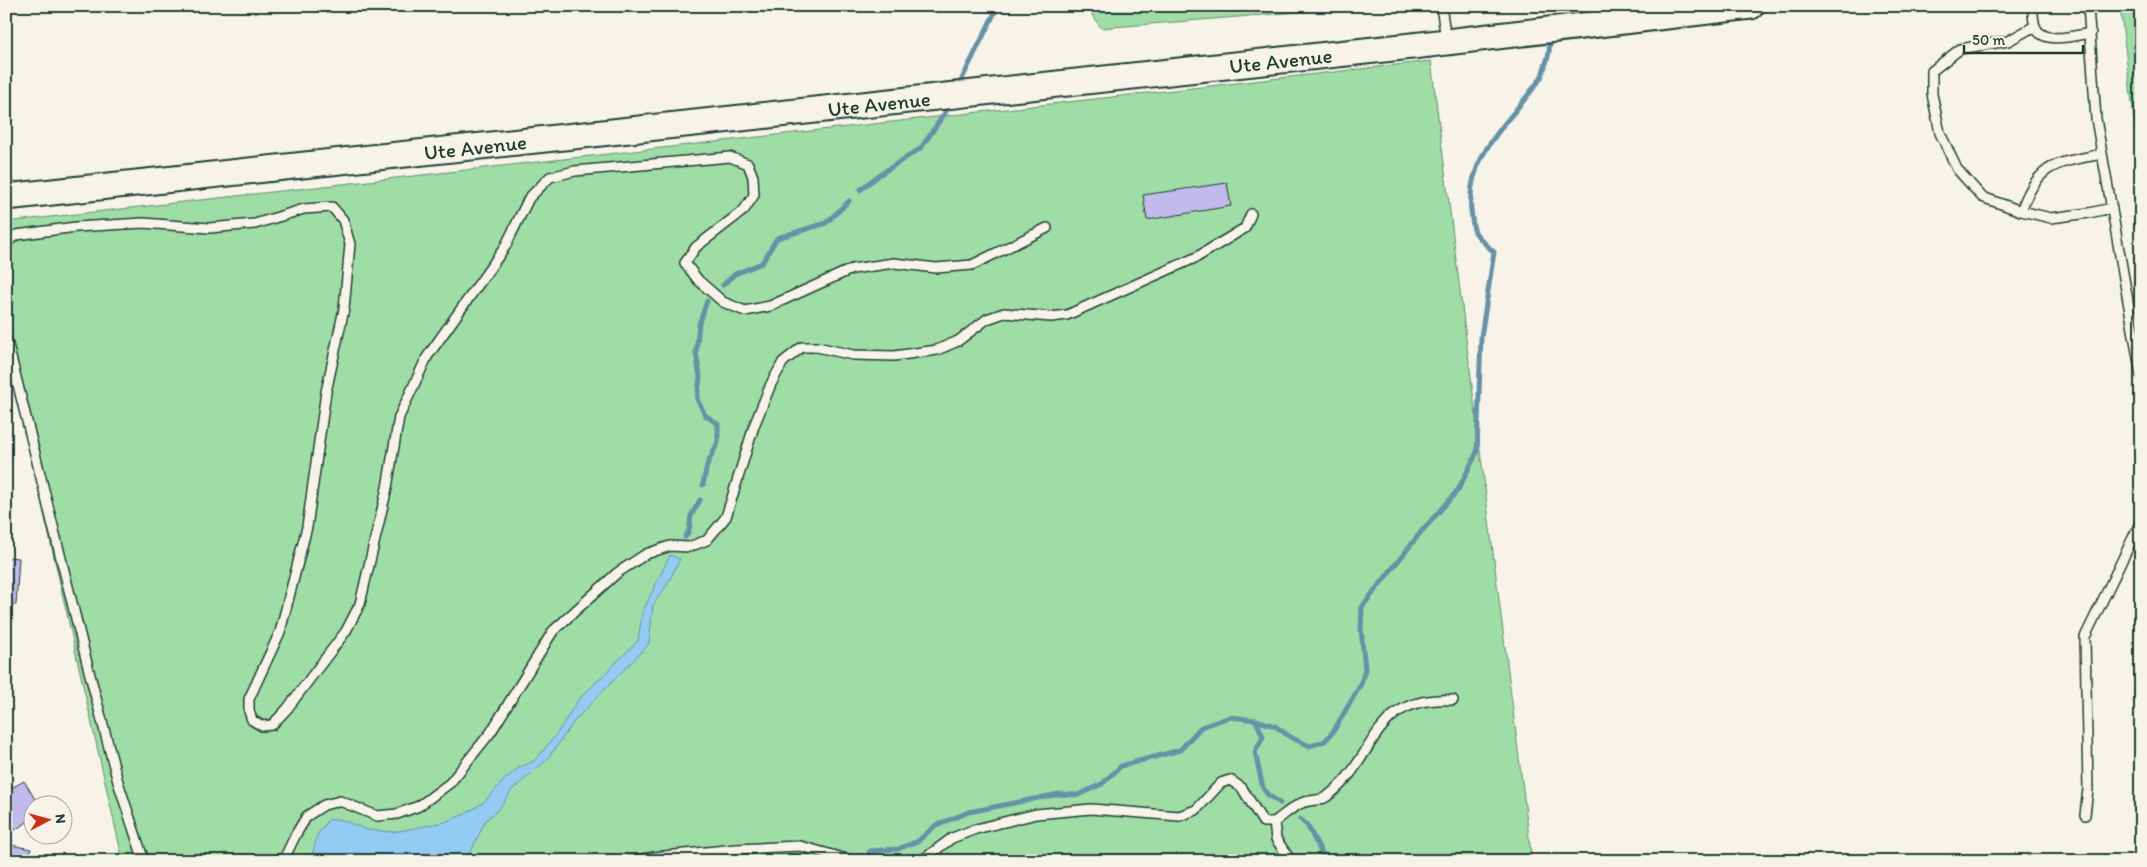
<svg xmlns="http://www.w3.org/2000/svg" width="2147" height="867" viewBox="0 0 2147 867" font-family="Itim,sans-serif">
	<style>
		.green { fill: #9fdda6; stroke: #5f8d6d }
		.water { fill: #93cbf2; stroke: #6592a6 }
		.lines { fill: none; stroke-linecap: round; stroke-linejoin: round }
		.stream { stroke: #6592a6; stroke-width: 5 }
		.building { fill: #c2baec; stroke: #1f3d34 }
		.lane-casing { stroke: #1f3d34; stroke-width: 12 }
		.secondary-casing { stroke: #1f3d34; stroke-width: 29 }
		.lane { stroke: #f7f3e8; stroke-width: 9 }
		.secondary { stroke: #f7f3e8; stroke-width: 25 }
		.labels { text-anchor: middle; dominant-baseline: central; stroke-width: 4; stroke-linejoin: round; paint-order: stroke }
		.street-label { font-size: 21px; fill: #1f3d34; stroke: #f7f3e8 }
	</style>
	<rect width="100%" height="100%" fill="#f7f3e8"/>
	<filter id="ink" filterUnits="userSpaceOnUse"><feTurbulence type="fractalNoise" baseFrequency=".02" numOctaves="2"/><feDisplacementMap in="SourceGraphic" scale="10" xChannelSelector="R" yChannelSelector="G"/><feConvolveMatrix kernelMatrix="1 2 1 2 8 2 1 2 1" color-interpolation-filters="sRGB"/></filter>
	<g filter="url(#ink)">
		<!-- green -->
		<path class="green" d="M1086,6H1373L1101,28Z
			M2120,6H2141V177Z
			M1431,61L1532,861H123L6,346V222Z"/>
		<!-- water -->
		<path class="water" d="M670,555L680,559L667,585L653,605L649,644L576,719L547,760L512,790L499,809L486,820L466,861H311L317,835L328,820L340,819L367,830L394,832L445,822L465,814L484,802L505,779L520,767L534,761L556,735L578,700L638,641L642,613Z"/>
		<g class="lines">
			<!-- stream -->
			<path class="stream" d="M1565,20L1568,6
				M961,81L998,6
				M860,190L879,175L921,148L949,107
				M723,285L735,274L762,263L777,238L826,223L849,201
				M703,485L707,465L718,442V424L705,415L697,399L700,377L696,352L699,324L707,301
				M685,537L689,531L691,516L700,500
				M1256,720L1263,737L1255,752L1263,788L1268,795L1280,803
				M1300,819L1307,825L1326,861
				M865,861L870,851L898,849L918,841L936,825L969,812L1059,794L1078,795L1102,784L1121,766L1180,750L1201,727L1230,717L1256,720L1275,726L1292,738L1310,746L1325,741L1333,732L1361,684L1365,669L1361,629L1362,607L1421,532L1458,490L1477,452L1481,337L1494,252C1488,246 1479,239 1475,232C1472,226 1472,216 1471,210C1466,152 1513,120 1542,76C1544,67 1551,53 1549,46L1551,43"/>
		</g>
		<!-- building -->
		<path class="building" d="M1227,183L1231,206L1147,220L1143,195Z
			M6,557L19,558L16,605H6Z
			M24,781L38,804H32V819L15,830L6,815V791Z
			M11,845L31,849L28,861H8Z"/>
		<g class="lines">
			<!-- lane casing -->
			<g class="lane-casing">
				<path id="lane" d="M1441,6L1446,39
					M2032,6C2033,12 2033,20 2035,26C2042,46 2076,35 2091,33
					M2088,6L2096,119L2141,375
					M2035,26L2008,41L1960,49L1932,71V94L1940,133L1957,169L1982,197L2021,211L2051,218L2089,213L2112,208
					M2021,211C2038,163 2056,163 2102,154
					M6,243L16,235L76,227L143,223L209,228L255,224L304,209L332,207L343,220L350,244L344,309L326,392L307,527L280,632L249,699V711L252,720L262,726L272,725L287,709L346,631L360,604L387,488L399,417L427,357L505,247L529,198L550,177L575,171L730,157L748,164L753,177L754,195L744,210L696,247L685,263L698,280L723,302L745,311L770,306L852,269L894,263L936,268L972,265L1047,228
					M6,337L89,671L118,782L144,861
					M2085,815L2088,789L2085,637L2141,521
					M654,857L736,849L800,846L854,861
					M283,861L296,834L307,816L324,805L340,801L377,816L397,814L419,806L450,783L491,732L553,631L617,573L646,554L670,546L689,547L707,540L726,517L754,426L771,384L783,362L802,347H817L853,355L894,356L937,350L958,341L987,319L1004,313L1051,317L1067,315L1197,257L1245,228L1251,214
					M631,861L654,857L652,861
					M921,861L952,838L976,829L1036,814L1091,809L1179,816L1196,810L1221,783L1230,780L1242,788L1263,822H1274
					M1291,861L1276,839L1274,822C1283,816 1291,808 1300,804C1307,799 1319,802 1326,797C1378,761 1368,695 1453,700"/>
			</g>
			<!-- secondary casing -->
			<g class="secondary-casing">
				<g id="secondary">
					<path id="s1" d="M6,197L1421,45L1751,6"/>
				</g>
			</g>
			<!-- lane -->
			<use href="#lane" class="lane"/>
			<!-- secondary -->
			<use href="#secondary" class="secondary"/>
		</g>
	</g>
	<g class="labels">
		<!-- street labels -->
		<g class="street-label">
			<text stroke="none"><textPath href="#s1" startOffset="1282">Ute Avenue</textPath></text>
			<text stroke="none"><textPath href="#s1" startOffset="878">Ute Avenue</textPath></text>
			<text stroke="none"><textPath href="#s1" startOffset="472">Ute Avenue</textPath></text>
		</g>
	</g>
	<!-- margin -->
	<rect width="2147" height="867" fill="none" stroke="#f7f3e8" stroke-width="25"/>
	<rect x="12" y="12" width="2122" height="842" fill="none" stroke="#1f3d34" stroke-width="2" filter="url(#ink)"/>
	<!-- north arrow -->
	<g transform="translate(48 820) rotate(84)"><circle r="24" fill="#f7f3e8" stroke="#a1aaa0"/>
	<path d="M0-4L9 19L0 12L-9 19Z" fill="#c8321e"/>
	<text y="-8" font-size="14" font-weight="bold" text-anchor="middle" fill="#1f3d34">N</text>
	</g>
	<!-- scale -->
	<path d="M1964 45v8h119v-8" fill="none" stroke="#1f3d34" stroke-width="2.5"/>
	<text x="1972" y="45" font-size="15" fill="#1f3d34" stroke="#f7f3e8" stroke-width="4" paint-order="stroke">50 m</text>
</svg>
